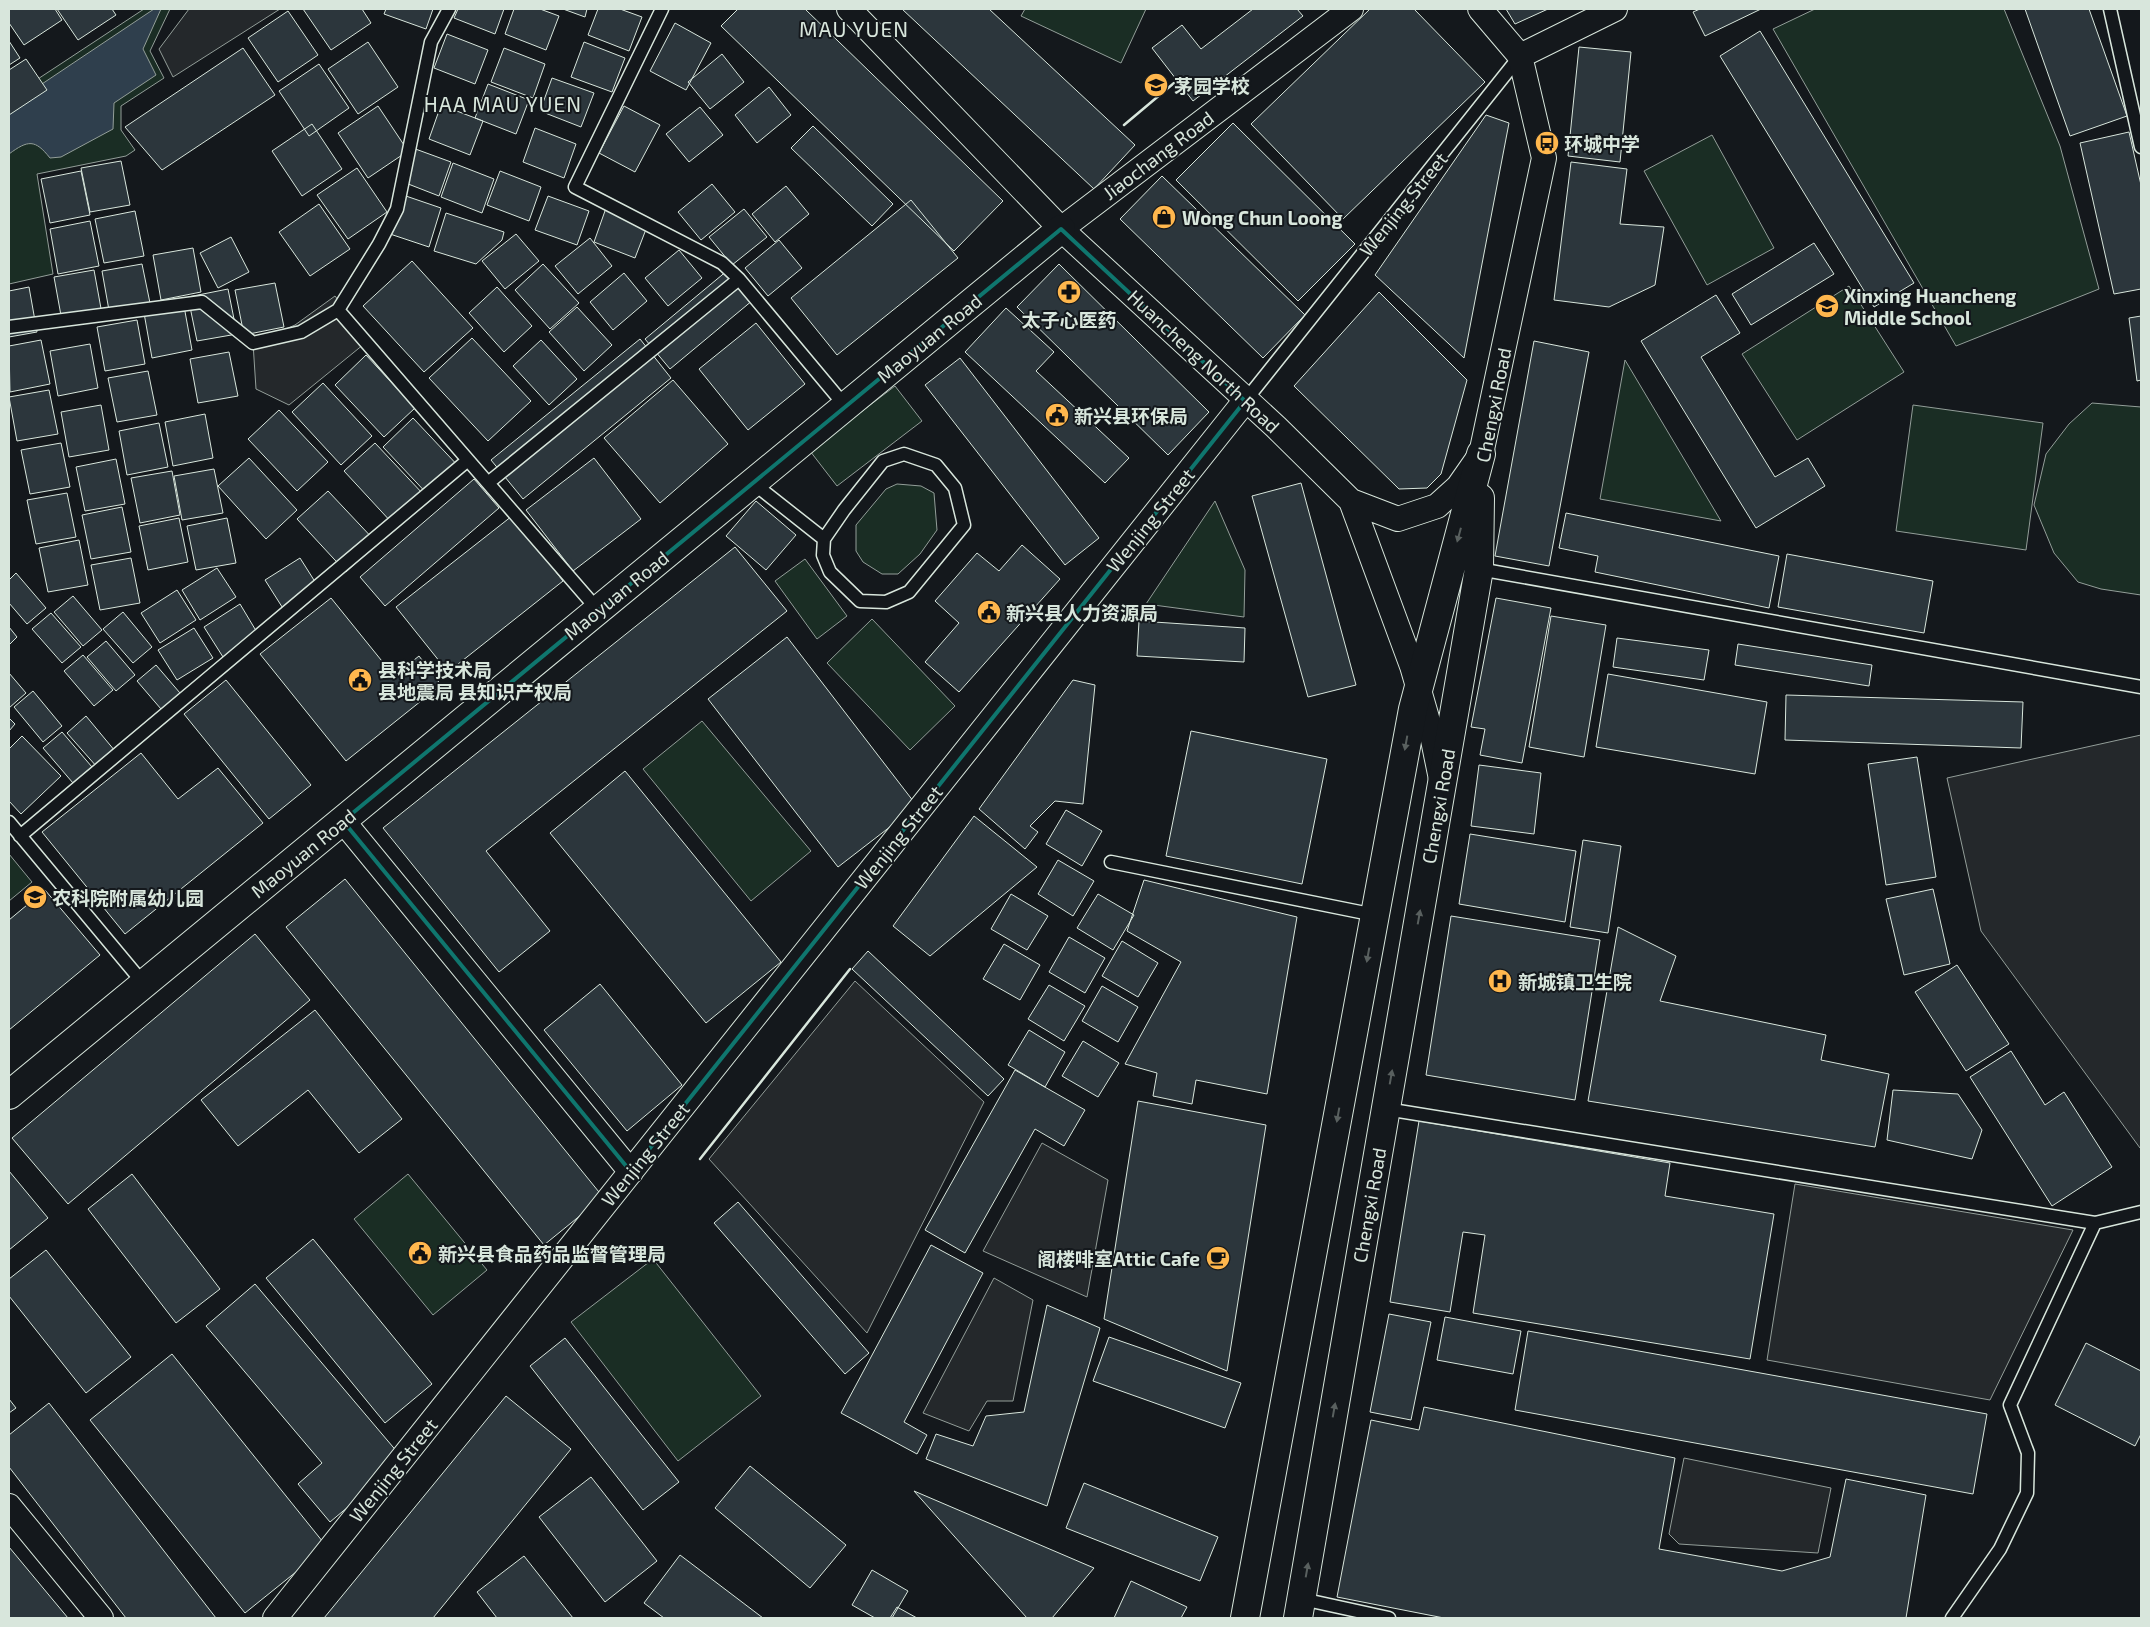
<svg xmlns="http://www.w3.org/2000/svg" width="2150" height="1627" viewBox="0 0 2150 1627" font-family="'Exo 2','Noto Sans SC',sans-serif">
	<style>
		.green { fill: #1a2d24; stroke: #939e99 }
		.parking { fill: #24282b; stroke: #939e99 }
		.water { fill: #2f3f4d; stroke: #939e99 }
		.building { fill: #2c363c; stroke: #d8e6dc }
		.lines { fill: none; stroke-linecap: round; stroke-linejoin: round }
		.service-casing { stroke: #d8e6dc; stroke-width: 15 }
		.minor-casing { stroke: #d8e6dc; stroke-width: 26 }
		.tertiary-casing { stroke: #d8e6dc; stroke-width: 30 }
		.secondary-casing { stroke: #d8e6dc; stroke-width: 30 }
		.service { stroke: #14181c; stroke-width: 12 }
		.minor { stroke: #14181c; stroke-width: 24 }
		.tertiary { stroke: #14181c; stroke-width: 28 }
		.secondary { stroke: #14181c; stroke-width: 28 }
		.wall { stroke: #d8e6dc; stroke-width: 2.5 }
		.oneway { fill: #59605f }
		.marked { fill: none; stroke: #0f766e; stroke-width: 4; stroke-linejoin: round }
		.labels { text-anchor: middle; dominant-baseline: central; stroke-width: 4; stroke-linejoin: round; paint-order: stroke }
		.poi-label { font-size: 19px; font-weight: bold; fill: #d8e6dc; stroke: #14181c; text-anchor: start }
		.street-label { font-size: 19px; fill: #d8e6dc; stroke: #14181c }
		.quarter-label { font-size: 21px; letter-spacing: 1px; fill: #d8e6dc; stroke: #14181c }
	</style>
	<rect width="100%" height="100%" fill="#14181c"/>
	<!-- green -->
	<path class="green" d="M144,9H170L150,51L164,78L121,106V130L135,150L126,156L37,174L53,274L9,284V98Z
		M1025,9H1146L1121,63L1021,16Z
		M1815,9H2004L2060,146L2099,289L1956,346L1773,29Z
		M1712,135L1774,248L1707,285L1644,171Z
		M1849,286L1904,372L1797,440L1742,354Z
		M1625,360L1721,521L1600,499Z
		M895,386L922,421L837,486L810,451Z
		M2092,403L2141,407V595L2101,589L2078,582L2054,553L2034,505L2046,454L2069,424Z
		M1913,405L2043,423L2026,550L1896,531Z
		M897,484L921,486L934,493L937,530L920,554L898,574H882L863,562L856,551V525L886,489Z
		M1215,501L1245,570L1244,617L1146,604Z
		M805,559L847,616L817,639L775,581Z
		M872,619L955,706L910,750L827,663Z
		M702,721L811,851L751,901L643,769Z
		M9,854L32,882L9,901Z
		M408,1174L487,1270L433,1315L354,1219Z
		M653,1259L761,1396L678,1461L571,1322Z"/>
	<!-- parking -->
	<path class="parking" d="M189,9H280L173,77L159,49Z
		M335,296L369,340L289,405L256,389L253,343L295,325Z
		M2141,735V1147L2140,1148L1981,931L1947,778Z
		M855,981L984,1102L867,1333L709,1159Z
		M1042,1143L1108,1180L1087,1297L983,1251Z
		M1795,1184L2073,1230L1990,1400L1767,1360Z
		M994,1278L1033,1300L1013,1401H987L969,1431L923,1413Z
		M1684,1458L1831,1488L1818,1553L1679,1544L1669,1534Z"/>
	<!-- water -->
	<path class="water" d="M154,9H161L143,49L156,75L114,103L113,129L61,157L50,158C35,139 28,140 9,154V106Z"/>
	<!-- building -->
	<path class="building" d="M11,9H55L62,20L24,45L9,23V10Z
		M57,9H112L116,15L78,40Z
		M303,9H362L371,23L331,50Z
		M386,9H433L426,29L384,14Z
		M458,9H504L495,34L454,18Z
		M514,9H540L559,16L546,50L505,34Z
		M563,9H587L585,17Z
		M598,9H620L642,17L629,51L588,35Z
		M738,9H805L1003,201L954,251L721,26Z
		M902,9H989L1135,145L1094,189Z
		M1253,9H1297L1303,16L1193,101L1152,48L1182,25L1201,49Z
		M1370,9H1414L1485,82L1343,219L1251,124Z
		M1506,9H1548L1515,24Z
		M1700,9H1761L1705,36L1693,12Z
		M2025,9H2089L2127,116L2070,136Z
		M288,11L318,55L278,82L248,38Z
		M675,23L711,43L686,90L650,71Z
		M1760,31L1914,283L1874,307L1720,56Z
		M447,34L488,50L475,84L434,68Z
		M9,41L20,58L9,65Z
		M368,42L398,87L358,114L328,69Z
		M584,42L625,58L612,92L571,77Z
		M1579,47L1631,52L1620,162L1568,156Z
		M243,48L275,95L162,170L125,127Z
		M504,48L545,64L533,98L491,82Z
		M722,54L744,82L710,109L688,82Z
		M26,59L47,90L9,115V70Z
		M319,64L349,108L309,136L279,91Z
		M552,78L594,93L581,127L540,111Z
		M488,84L529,100L516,134L475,118Z
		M769,87L791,115L757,143L735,115Z
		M441,105L483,121L470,155L429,139Z
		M378,106L408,151L368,178L338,133Z
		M624,106L660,125L635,172L599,153Z
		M700,107L723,135L689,162L666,134Z
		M1486,115L1509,123L1464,358L1375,275Z
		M1233,123L1355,244L1298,301L1176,180Z
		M312,124L342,169L302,196L272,151Z
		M813,126L893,204L872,226L791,148Z
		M535,128L576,144L564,178L523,162Z
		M2129,132L2141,185V289L2114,294L2080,143Z
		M410,147L451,162L439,196L398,180Z
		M121,161L130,205L90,212L81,168Z
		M1571,162L1627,169L1620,224L1664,227L1655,285L1609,307L1554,300Z
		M453,163L494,179L482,213L441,197Z
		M357,168L387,212L348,239L317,195Z
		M81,171L90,215L50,223L41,179Z
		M500,171L541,187L529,221L487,205Z
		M1162,176L1305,315L1263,358L1120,219Z
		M712,184L735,212L701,240L678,212Z
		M786,186L809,214L775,242L752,214Z
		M400,194L441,208L429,247L387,233Z
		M548,196L589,211L577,245L535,230Z
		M911,200L958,258L837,355L791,298Z
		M319,204L350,249L310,276L279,232Z
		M606,208L648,224L635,258L594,242Z
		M744,209L767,237L732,265L709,237Z
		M135,211L144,256L104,263L95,219Z
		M446,213L504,232L502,240L476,264L434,251Z
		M90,221L99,266L58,274L50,229Z
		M516,234L539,261L505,289L482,261Z
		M231,237L249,272L218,288L200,253Z
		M590,238L612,266L578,294L555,266Z
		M779,240L802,268L768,296L745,268Z
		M1814,243L1834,274L1751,325L1732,294Z
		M193,248L201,292L161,300L153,255Z
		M679,250L702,278L668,306L645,278Z
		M412,261L473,328L424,372L363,306Z
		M142,264L151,308L110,316L102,271Z
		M543,264L579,303L550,329L515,290Z
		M1059,264L1209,412L1168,455L1017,307Z
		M94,270L102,314L62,321L54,277Z
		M728,270L753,300L670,369L645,339Z
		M624,273L647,301L613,330L590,302Z
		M275,283L284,327L244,335L235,290Z
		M29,287L37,332L9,337V291Z
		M497,287L532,326L504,352L469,313Z
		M228,289L237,334L197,341L188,297Z
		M1379,292L1467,380L1441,474L1427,488L1399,489L1294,386Z
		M1716,295L1740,333L1701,357L1775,477L1808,458L1825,486L1756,528L1641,341Z
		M184,306L192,350L152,358L144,313Z
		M577,307L612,345L584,371L549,332Z
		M1006,308L1054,352L1036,371L1129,458L1105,483L965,352Z
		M2141,316V380L2137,381L2129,318Z
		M137,320L145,364L105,371L97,327Z
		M756,323L805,384L748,430L699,369Z
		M472,338L531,401L488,441L429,378Z
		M640,339L671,378L523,499L491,460Z
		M41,340L50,384L10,392L9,346Z
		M541,340L577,379L549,405L513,366Z
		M1534,341L1589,352L1549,566L1495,556Z
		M90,344L98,388L58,396L50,351Z
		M229,352L238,396L198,403L190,359Z
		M366,355L415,408L384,437L335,385Z
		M960,358L1099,538L1065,565L925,385Z
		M148,371L157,415L117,422L108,378Z
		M673,380L728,444L660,503L604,438Z
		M323,383L372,436L341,465L292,412Z
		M49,390L58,434L17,441L9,397Z
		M101,405L109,450L69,457L61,412Z
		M279,410L328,462L297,491L248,439Z
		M205,414L213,458L173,466L165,422Z
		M413,418L462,470L432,499L383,447Z
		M159,423L168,467L127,475L119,431Z
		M61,443L70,487L30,494L21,450Z
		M375,443L424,495L393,524L344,471Z
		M249,458L297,510L266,539L218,486Z
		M594,458L641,519L573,571L526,510Z
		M116,459L125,504L85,511L76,467Z
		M214,469L223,513L182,520L174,476Z
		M172,471L180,515L140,523L131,478Z
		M474,479L499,508L385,606L360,577Z
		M1301,483L1356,685L1308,697L1252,496Z
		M328,491L377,543L346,572L297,519Z
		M67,493L76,537L36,544L27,500Z
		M756,501L796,535L766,570L726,536Z
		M122,507L131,552L91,559L82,515Z
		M1566,513L1779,556L1769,608L1595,572L1598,556L1559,548Z
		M512,516L563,581L448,672L396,607Z
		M179,518L188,562L148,570L139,526Z
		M227,518L236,563L196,570L187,526Z
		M79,540L88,585L48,592L39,548Z
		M1022,545L1060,579L959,692L925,662L959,623L935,601L977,553L999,571Z
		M735,547L787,611L486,851L550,931L499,972L383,828Z
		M1787,554L1933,581L1924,633L1778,607Z
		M131,558L140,603L100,610L91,565Z
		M300,558L319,588L284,610L265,580Z
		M217,568L236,597L200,620L182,590Z
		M16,573L46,608L27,624L9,603V580Z
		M177,590L196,620L160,643L141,613Z
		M73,596L102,630L83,646L54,612Z
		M331,598L394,676L419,656L441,685L346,761L260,654Z
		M1496,598L1551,608L1522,763L1480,755L1485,729L1471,727Z
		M240,604L258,634L223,657L204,627Z
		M123,612L152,647L133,663L103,629Z
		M51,613L81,647L62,663L32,629Z
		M1551,616L1606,625L1584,757L1529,747Z
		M1139,621L1245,628L1244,662L1137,656Z
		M9,627L17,637L9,645Z
		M194,628L213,658L177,680L158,650Z
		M787,637L917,806L838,867L708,699Z
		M1617,638L1709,650L1704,680L1613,667Z
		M106,641L135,675L116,691L87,657Z
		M1738,644L1872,665L1869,686L1735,665Z
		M83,655L113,690L94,706L64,671Z
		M156,665L186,700L167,716L137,681Z
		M9,673L26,693L9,708Z
		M1608,674L1767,702L1755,774L1596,747Z
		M226,680L311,785L269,819L184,714Z
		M1073,680L1095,685L1083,804L1055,801L1030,826L1038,832L1025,849L979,809Z
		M33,691L62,726L43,742L14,707Z
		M1786,695L2023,702L2021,748L1785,740Z
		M86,716L115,751L97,767L67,733Z
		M9,718L15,724L9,731Z
		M1191,731L1327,759L1302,884L1166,856Z
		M62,732L92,767L73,783L43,748Z
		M22,736L61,776L21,814L9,801V749Z
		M141,753L178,799L218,768L263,823L125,934L42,832Z
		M1917,757L1936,877L1886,885L1868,764Z
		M1479,765L1541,773L1534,834L1471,826Z
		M625,771L781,962L706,1023L550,833Z
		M1066,810L1102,831L1082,866L1046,844Z
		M974,816L1037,867L930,956L893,926Z
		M1470,834L1576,851L1565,922L1459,904Z
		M1583,840L1621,846L1608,933L1570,927Z
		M1058,860L1094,881L1073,916L1038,894Z
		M345,879L603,1197L544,1245L286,927Z
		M1144,880L1297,917L1267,1094L1196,1080L1192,1104L1153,1096L1157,1073L1125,1064L1181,962L1127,931Z
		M1933,889L1950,964L1904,975L1886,899Z
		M45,890L100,955L9,1030V920Z
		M1011,894L1048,916L1027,950L991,929Z
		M1098,894L1134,915L1113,950L1077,928Z
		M1451,916L1600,940L1575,1100L1426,1075Z
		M1618,927L1676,956L1660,1001L1826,1035L1821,1060L1889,1074L1875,1147L1588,1101Z
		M255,934L310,1000L68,1204L12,1138Z
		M1069,937L1105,958L1085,993L1049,972Z
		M1122,941L1158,963L1138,997L1102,976Z
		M1004,944L1040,965L1020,1000L983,979Z
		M868,951L1004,1079L988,1096L852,969Z
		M1957,965L2009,1044L1966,1071L1915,992Z
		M600,984L682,1085L627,1131L544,1030Z
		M1049,985L1085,1006L1064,1041L1028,1019Z
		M1102,986L1138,1007L1118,1042L1082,1021Z
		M315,1010L402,1119L359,1153L308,1090L238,1146L201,1100Z
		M1029,1030L1065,1052L1045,1087L1008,1065Z
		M1083,1041L1119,1063L1098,1097L1062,1076Z
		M2011,1051L2045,1105L2064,1092L2112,1167L2052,1206L1970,1077Z
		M1015,1070L1085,1110L1064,1146L1035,1129L965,1253L925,1230Z
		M1893,1090L1958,1094L1982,1130L1972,1159L1887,1140Z
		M1138,1101L1266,1125L1227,1371L1104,1319Z
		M1419,1121L1670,1163L1665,1196L1774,1214L1750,1359L1473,1313L1485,1235L1463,1232L1450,1312L1390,1302Z
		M9,1171L48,1218L9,1250Z
		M132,1174L220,1289L176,1323L88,1209Z
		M738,1202L869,1353L845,1374L714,1223Z
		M313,1239L432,1384L385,1423L266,1278Z
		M931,1245L983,1273L904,1422L927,1435L917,1454L841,1413Z
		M46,1250L131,1357L86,1393L9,1296V1279Z
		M255,1284L404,1460L330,1522L298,1484L322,1463L206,1326Z
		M1047,1305L1100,1328L1047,1506L926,1459L936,1434L973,1446L986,1416L1024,1412Z
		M1389,1314L1431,1322L1411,1420L1370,1412Z
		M1445,1317L1521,1331L1513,1374L1437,1360Z
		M1528,1331L1987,1414L1973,1494L1515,1410Z
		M1109,1337L1241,1383L1225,1428L1093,1381Z
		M565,1338L679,1482L643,1510L530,1366Z
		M2086,1343L2141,1371V1434L2135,1446L2055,1405Z
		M172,1354L327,1547L245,1613L90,1420Z
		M506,1396L571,1449L433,1618H324Z
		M9,1399L16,1408L9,1413Z
		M49,1403L216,1618H126L9,1467V1435Z
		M1424,1407L1675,1458L1659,1549L1782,1571L1830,1557L1846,1479L1926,1495L1906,1618H1444L1337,1597L1371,1420L1419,1430Z
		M750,1466L846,1545L810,1588L715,1508Z
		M591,1477L657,1561L605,1602L539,1517Z
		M1084,1483L1218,1537L1200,1581L1066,1528Z
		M914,1491L1094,1568L1052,1618H1027Z
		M9,1547L68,1618H9Z
		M680,1555L763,1618H664L644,1603Z
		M524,1556L573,1618H497L477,1592Z
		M872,1570L908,1591L892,1618H875L852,1605Z
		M1131,1581L1187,1607L1181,1618H1114Z
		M897,1607L917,1618H890Z"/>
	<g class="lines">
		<!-- service casing -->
		<g class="service-casing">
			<path id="service" d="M2110,9L2141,147
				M739,279L846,407
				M338,310L598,610
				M9,327L202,302L253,343L301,332L338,310L379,244L397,209L431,42L449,9
				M1245,401L1520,56
				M904,454L936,465L955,488L964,525L909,592L886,602L860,601L830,572L823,555L824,539L844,510L883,461Z
				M488,483L739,279L722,263L575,187L662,9
				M753,483L824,539
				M1479,569L2141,687
				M9,822L144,984
				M20,836L468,460
				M1111,862L1375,915
				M1386,1109L2095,1223L2141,1212
				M1302,1599L1389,1618
				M1952,1618L2000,1549L2027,1493L2028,1453L2010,1405L2095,1223"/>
		</g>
		<!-- minor casing -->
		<g class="minor-casing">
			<path id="minor" d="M849,9L1061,229L1276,427L1351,501L1412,666L1432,735L1441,779
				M1520,56L1615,9
				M1061,229L1351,9
				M1351,501L1398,519L1437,506L1458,487L1481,454L1544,158L1520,56L1480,9
				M343,821L631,1172
				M9,1506L101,1618
				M275,1618L1245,401"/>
		</g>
		<!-- tertiary casing -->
		<g class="tertiary-casing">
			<path id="tertiary" d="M9,1095L1061,229"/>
		</g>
		<!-- secondary casing -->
		<g class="secondary-casing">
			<path id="secondary" d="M1245,1618L1413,709L1481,454
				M1298,1618L1479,569L1480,498"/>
		</g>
		<!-- service -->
		<use href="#service" class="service"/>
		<!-- minor -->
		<use href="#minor" class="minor"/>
		<!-- tertiary -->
		<use href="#tertiary" class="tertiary"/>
		<!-- secondary -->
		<use href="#secondary" class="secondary"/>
		<!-- wall -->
		<path class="wall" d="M1124,125L1174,83
			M700,1159L850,969"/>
	</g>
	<!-- one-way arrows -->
	<defs><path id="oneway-solid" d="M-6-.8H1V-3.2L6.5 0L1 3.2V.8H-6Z" transform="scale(1.25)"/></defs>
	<g class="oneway">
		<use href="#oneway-solid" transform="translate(1459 535) rotate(105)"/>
		<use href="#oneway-solid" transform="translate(1406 743) rotate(100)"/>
		<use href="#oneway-solid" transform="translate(1419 917) rotate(-80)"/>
		<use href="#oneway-solid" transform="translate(1368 955) rotate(100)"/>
		<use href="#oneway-solid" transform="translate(1391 1077) rotate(-80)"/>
		<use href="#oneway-solid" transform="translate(1338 1115) rotate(100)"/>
		<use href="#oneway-solid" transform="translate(1334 1410) rotate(-80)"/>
		<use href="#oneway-solid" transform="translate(1307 1570) rotate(-80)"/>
	</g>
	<!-- marked area -->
	<path class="marked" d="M1061,229L1245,401L631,1172L343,821Z"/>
	<!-- icons -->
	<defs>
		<g id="school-disc" transform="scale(1.25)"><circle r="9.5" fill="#ffb74d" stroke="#14181c"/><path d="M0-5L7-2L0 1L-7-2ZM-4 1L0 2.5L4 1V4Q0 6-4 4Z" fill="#111"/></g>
		<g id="bus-disc" transform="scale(1.25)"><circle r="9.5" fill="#ffb74d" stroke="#14181c"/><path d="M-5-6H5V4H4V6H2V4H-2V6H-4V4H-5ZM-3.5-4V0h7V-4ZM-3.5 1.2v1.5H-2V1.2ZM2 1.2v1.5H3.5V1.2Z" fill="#111"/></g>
		<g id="shop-disc" transform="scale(1.25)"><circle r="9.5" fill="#ffb74d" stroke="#14181c"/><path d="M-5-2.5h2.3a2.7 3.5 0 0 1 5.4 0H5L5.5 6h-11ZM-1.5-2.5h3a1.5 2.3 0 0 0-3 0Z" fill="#111"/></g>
		<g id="pharmacy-disc" transform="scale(1.25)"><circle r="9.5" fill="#ffb74d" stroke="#14181c"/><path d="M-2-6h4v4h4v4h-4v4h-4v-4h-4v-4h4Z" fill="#111"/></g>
		<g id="civic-disc" transform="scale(1.25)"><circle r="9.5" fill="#ffb74d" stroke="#14181c"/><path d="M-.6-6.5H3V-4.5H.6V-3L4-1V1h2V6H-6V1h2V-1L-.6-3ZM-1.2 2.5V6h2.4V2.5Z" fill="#111"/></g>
		<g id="hospital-disc" transform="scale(1.25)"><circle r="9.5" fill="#ffb74d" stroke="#14181c"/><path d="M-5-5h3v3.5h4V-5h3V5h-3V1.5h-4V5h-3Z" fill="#111"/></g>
		<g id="cafe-disc" transform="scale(1.25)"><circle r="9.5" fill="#ffb74d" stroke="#14181c"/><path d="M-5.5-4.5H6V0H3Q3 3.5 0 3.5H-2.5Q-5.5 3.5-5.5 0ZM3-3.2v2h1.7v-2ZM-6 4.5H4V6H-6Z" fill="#111"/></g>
	</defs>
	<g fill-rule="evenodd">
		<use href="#school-disc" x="1156" y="85"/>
		<use href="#bus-disc" x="1547" y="143"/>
		<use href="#shop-disc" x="1164" y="217"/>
		<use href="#pharmacy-disc" x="1069" y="292"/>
		<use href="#school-disc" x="1827" y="306"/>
		<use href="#civic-disc" x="1057" y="415"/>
		<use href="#civic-disc" x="989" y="612"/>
		<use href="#civic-disc" x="360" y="680"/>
		<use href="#school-disc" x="35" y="897"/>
		<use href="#hospital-disc" x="1500" y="981"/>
		<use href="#civic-disc" x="420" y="1253"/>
		<use href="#cafe-disc" x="1218" y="1258"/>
	</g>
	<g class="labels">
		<!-- poi labels -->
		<g class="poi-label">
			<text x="1174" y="85">茅园学校</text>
			<text x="1564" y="143">环城中学</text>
			<text x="1182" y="217">Wong Chun Loong</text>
			<text x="1844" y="295">Xinxing Huancheng<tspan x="1844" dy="22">Middle School</tspan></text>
			<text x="1069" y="319" text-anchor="middle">太子心医药</text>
			<text x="1074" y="415">新兴县环保局</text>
			<text x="1006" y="612">新兴县人力资源局</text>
			<text x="378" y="669">县科学技术局<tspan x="378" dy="22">县地震局 县知识产权局</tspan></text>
			<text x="52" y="897">农科院附属幼儿园</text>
			<text x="1518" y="981">新城镇卫生院</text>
			<text x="438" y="1253">新兴县食品药品监督管理局</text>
			<text x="1200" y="1258" text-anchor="end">阁楼啡室Attic Cafe</text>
		</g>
		<!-- street labels -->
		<g class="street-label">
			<text transform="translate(1158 155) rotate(-37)">Jiaochang Road</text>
			<text transform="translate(1403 204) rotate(-51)">Wenjing Street</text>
			<text transform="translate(929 338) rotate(-39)">Maoyuan Road</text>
			<text transform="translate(1204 361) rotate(43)">Huancheng North Road</text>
			<text transform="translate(1493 405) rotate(-79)">Chengxi Road</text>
			<text transform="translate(1150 520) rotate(-51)">Wenjing Street</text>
			<text transform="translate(616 595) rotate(-39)">Maoyuan Road</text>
			<text transform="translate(1438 806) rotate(-80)">Chengxi Road</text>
			<text transform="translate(898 837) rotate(-51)">Wenjing Street</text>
			<text transform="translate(303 853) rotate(-39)">Maoyuan Road</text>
			<text transform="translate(645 1154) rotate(-51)">Wenjing Street</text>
			<text transform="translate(1369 1205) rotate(-80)">Chengxi Road</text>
			<text transform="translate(393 1470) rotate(-51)">Wenjing Street</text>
		</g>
		<!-- quarter labels -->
		<g class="quarter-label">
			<text x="854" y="28">MAU YUEN</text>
			<text x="503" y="103">HAA MAU YUEN</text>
		</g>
	</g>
	<!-- border -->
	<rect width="2150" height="1627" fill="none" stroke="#d8e6dc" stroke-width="20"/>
</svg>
